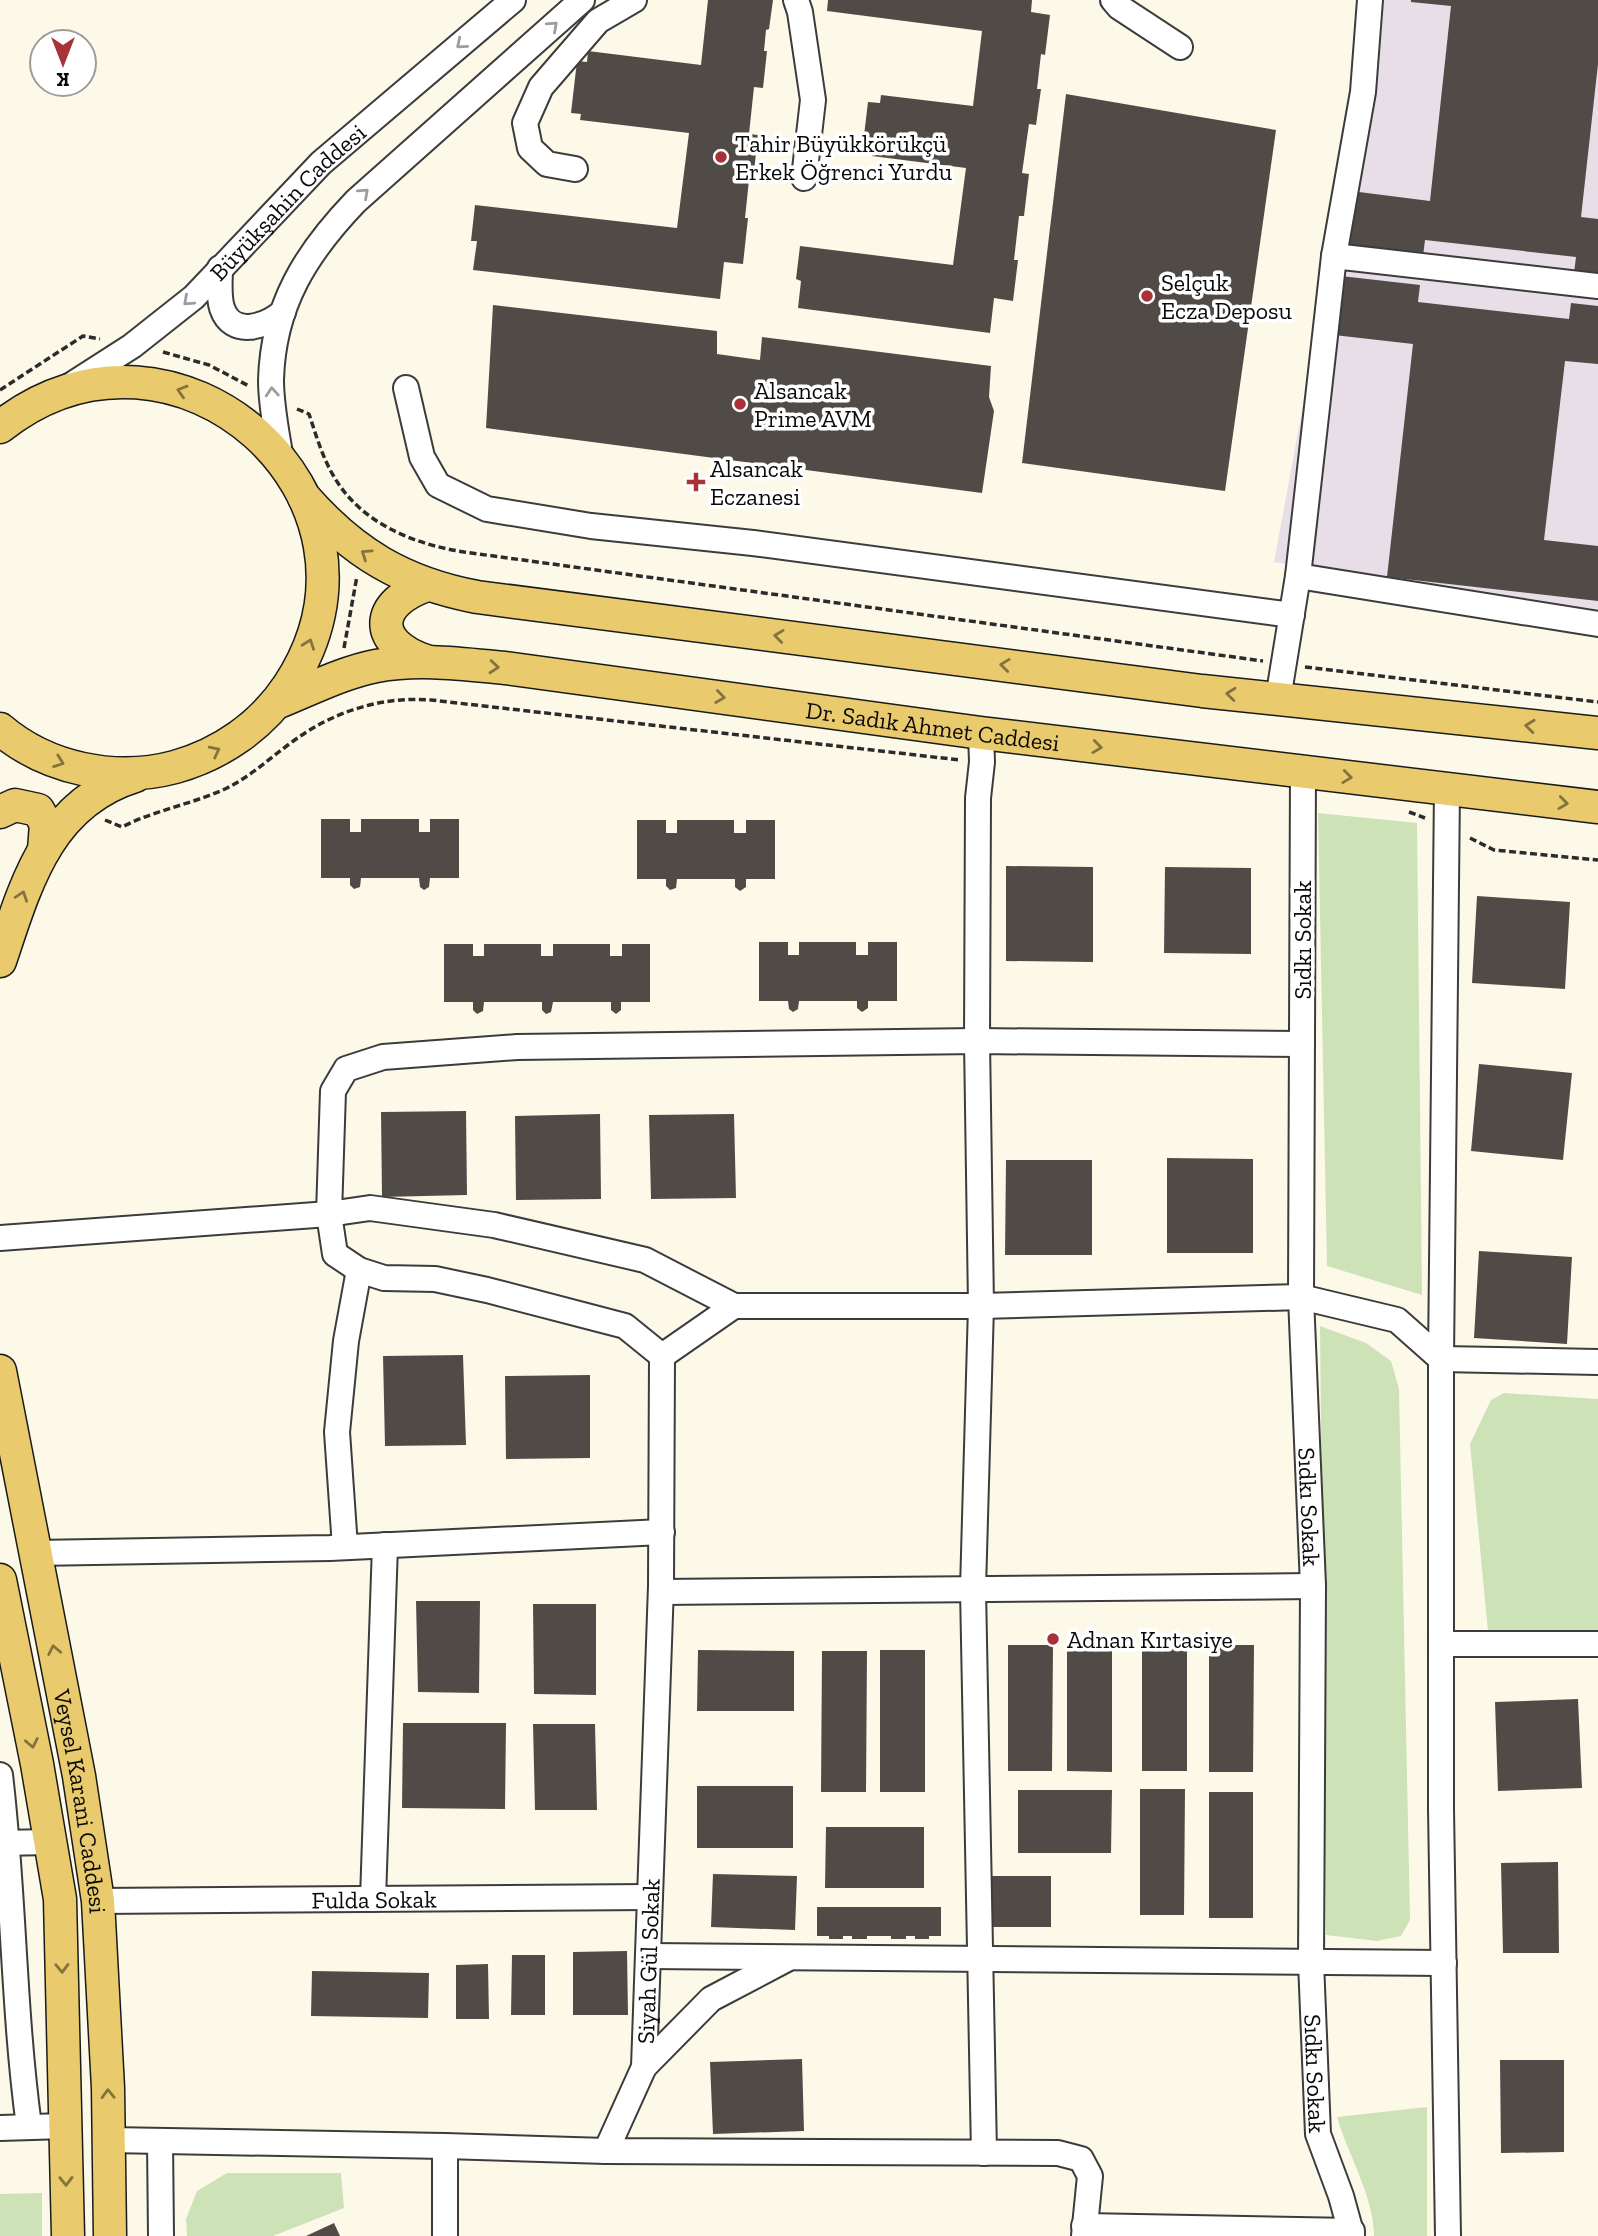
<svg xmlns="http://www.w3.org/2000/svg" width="1598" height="2236" viewBox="0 0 1598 2236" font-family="'Zilla Slab',serif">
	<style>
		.industrial { fill: #e7dee8 }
		.green { fill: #cde2b7 }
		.building { fill: #514b47 }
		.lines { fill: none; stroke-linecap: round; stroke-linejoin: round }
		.minor-casing { stroke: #3c3c3c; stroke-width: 28 }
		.major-casing { stroke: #1a1a1a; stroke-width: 35 }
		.path { stroke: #2b2b2b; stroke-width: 3.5; stroke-dasharray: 7 3.5; stroke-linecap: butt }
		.minor { stroke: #fff; stroke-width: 24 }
		.major { stroke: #e9ca6c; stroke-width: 32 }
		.oneway { stroke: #9d9d9d }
		.oneway2 { stroke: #84733f }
		.poi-dot { fill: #a93238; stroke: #fff; stroke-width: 2.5 }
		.labels { text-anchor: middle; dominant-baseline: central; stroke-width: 7; stroke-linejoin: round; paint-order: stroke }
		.poi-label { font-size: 24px; fill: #090909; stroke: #fff; text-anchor: start }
		.street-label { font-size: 24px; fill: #090909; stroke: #fff }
	</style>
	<rect width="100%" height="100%" fill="#fdf9e8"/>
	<!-- industrial -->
	<path class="industrial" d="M1378,0H1598V610L1274,562Z"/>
	<!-- green -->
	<path class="green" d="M1318,813L1417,823L1422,1295L1327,1266Z
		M1320,1326L1366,1343L1391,1361L1399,1389L1410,1920L1401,1936L1377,1941L1326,1935Z
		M1504,1393L1598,1399V1632L1488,1631L1470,1444L1491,1400Z
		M1427,2107V2236H1374C1374,2197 1348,2155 1337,2117Z
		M227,2173H341L344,2208L273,2236H187L186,2219L197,2191Z
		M42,2193V2236H0V2194Z"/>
	<!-- building -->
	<path class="building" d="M708,0H773L769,29L766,30L764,51H767L763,88L754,87L749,134L758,135L753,180H749L745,218H748L743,264L724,262L720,299L473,270L477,241H471L475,205L677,228L689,133L580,120L581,114L571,113L577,61L587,62L588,51L701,65Z
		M828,0H1032L1031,12L1050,15L1045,55L1041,54L1037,89H1041L1036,125L1029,124L1022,173L1029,174L1024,216H1019L1014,260H1018L1013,301L994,298L990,333L798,308L801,281L796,279L800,246L953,265L966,168L872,156L874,145L863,144L868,102L880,103L881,95L973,106L982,31L827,11Z
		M1411,0H1598V64L1581,217L1598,219V276L1574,273L1576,257L1425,240L1423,256L1344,248L1351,191L1430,201L1451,6L1411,2Z
		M1066,94L1276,130L1225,491L1022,463Z
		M1341,276L1420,285L1418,302L1569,319L1571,303L1598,306V364L1565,361L1544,540L1598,546V601L1387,577L1413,344L1334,335Z
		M493,305L717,331V354L760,360L762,337L991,366L989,397L994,411L982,493L486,428Z
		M321,819H350V832H361V819H419V832H430V819H459V878H430L429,887L424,890L420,887L419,878H361L360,887L354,889L350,885V878H321Z
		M637,820H666V833H677V820H734V833H746V820H775V879H746V887L740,891L735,887V879H677L676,888L670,890L666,886V879H637Z
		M1006,866L1093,867V962L1006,961Z
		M1165,867L1251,868V954L1164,953Z
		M1477,896L1570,902L1565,989L1472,983Z
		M759,942H788V955H799V942H856V955H868V942H897V1001H868V1008L862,1012L857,1008V1001H799L798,1009L793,1012L789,1009L788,1001H759Z
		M444,944H473V956H484V944H541V956H553V944H610V956H622V944H650V1002H621V1010L616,1014L611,1010V1002H553L551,1012L546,1014L542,1010V1002H484L483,1011L477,1014L473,1010V1002H444Z
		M1479,1064L1572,1073L1563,1160L1471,1151Z
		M466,1111L467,1195L382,1197L381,1112Z
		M600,1114L601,1199L516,1200L515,1116Z
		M734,1114L736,1198L651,1199L649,1115Z
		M1167,1158L1253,1159V1253H1167Z
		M1006,1160H1092V1255H1005Z
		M1479,1251L1572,1257L1567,1344L1474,1338Z
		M463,1355L466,1445L385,1446L383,1356Z
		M590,1375V1458L506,1459L505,1376Z
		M416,1601H480L479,1693L418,1692Z
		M533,1604H596V1695L534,1694Z
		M1008,1645H1053L1052,1771H1008Z
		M1067,1645H1112V1772L1067,1771Z
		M1142,1645H1187V1771H1142Z
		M1209,1645H1254L1253,1772H1209Z
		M698,1650L794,1651V1711H697Z
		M880,1650H925V1792H880Z
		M822,1651H867L866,1792H821Z
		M1578,1699L1582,1788L1498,1791L1495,1702Z
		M403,1723H506L505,1809L402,1808Z
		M533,1724H595L597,1810H535Z
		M697,1786H793V1848H697Z
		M1140,1789H1185L1184,1915H1140Z
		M1018,1790H1112L1111,1853H1018Z
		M1209,1792H1253V1918H1209Z
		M826,1827H924V1888H825Z
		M1558,1862L1559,1953H1503L1501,1863Z
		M713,1874L797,1876L795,1930L711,1927Z
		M984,1876H1051V1927H984Z
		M817,1907H941V1936H929V1939H915V1936H906V1939H891V1936H867V1939H852V1936H843V1939H829V1936H817Z
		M627,1951L628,2015H573V1952Z
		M512,1955H545V2015H511Z
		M488,1964L489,2019H456V1965Z
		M312,1971L429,1973L428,2018L311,2016Z
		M802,2059L804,2131L713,2134L710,2062Z
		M1500,2060H1564V2152L1501,2153Z
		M334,2223L340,2236H306Z"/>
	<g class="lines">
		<!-- minor casing -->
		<g class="minor-casing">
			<g id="minor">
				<path d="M796,0L800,12L813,100L804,178"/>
				<path d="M1113,0L1119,7L1180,47"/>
				<path d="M575,169L547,164L530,148L525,123L541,87L598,21L634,0"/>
				<path d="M1334,256L1363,92L1370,0"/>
				<path d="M220,268C220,281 218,295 222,308C232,338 265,327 283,312"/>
				<path d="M406,388L422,457L438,485L487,509L591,526L753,543L1292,615"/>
				<path id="s1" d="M65,389L132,346L194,297L321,163L513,0"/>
				<path d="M281,460C277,434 271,407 271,380C273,305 306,253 356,201L582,0"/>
				<path d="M1298,576L1598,624"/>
				<path d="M1278,699L1298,576L1334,256L1598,286"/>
				<path d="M981,733L982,762L978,798L977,1041L981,1306L973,1589L984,2153"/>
				<path id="s2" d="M1303,772L1301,1297L1313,1586L1311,1962L1318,2134L1341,2196L1352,2236"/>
				<path d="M1447,789L1441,1359V1809L1448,2236"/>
				<path d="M0,1238L329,1214L370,1208L494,1225L645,1260L734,1306H981L1301,1297L1397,1320L1441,1359L1598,1362"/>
				<path d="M662,1356L625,1326L487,1290L435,1279L384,1278L359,1270L335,1254L329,1214L333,1091L346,1069L383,1057L517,1047L977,1041L1302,1044"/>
				<path d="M345,1547L337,1432L346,1341L359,1270"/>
				<path d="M35,1553L330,1548L662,1532"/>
				<path d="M661,1592L1313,1586"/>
				<path d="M1441,1644H1598"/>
				<path d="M0,1775C14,1891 13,2009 29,2126"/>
				<path d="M0,1843L50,1842"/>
				<path d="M373,1899L385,1545"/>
				<path id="s3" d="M98,1901L650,1897"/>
				<path d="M648,1956L1444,1963"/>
				<path d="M644,2067L711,1999L787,1959"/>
				<path d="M0,2128L65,2126"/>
				<path d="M109,2140L445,2146L606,2151L1058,2153L1081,2159L1090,2176L1084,2236"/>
				<path d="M160,2141L161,2236"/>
				<path id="s4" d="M606,2151L644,2067L661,1586L662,1356L734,1306"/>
				<path d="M1084,2226L1352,2231"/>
				<path d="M445,2236V2146"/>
			</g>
		</g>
		<!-- major casing -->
		<g class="major-casing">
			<g id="major">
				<path d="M0,427C175,288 411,498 289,685C262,726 221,754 175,767C115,783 47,769 0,729"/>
				<path d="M304,497C353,553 403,583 477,597L1202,691L1598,733"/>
				<path d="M426,661C372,643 374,603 427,585"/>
				<path id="s5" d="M276,703C309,690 341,673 376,666C419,658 462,664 505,668L981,733L1598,807"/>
				<path d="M0,812L15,805L38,810L46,824L44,850"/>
				<path d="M0,961C26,883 48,803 135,776"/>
				<path id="s6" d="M0,1371L79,1776L98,1901L108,2088L110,2236"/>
				<path d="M0,1580L37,1764L60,1899L68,2236"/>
			</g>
		</g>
		<!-- path -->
		<path class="path" d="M163,352L209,365L249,386
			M0,390L83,336L100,339
			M297,409L309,414C316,435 322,456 333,475C360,523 413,544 464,552L1263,661
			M344,648L357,576
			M1305,667L1598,702
			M1409,812L1425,818
			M105,820L122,827C155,810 193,804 227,788C251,776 270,758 292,742C332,712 381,696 431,700L960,760
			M1470,838L1494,850L1598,860"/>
		<!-- minor -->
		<use href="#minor" class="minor"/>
		<!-- major -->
		<use href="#major" class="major"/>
	</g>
	<!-- one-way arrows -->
	<defs><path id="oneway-chevron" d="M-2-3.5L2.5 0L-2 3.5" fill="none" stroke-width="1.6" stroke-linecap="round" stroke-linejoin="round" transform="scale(1.75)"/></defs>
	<g class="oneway">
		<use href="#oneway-chevron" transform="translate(553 26) rotate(-42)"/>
		<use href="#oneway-chevron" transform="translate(461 44) rotate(140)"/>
		<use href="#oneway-chevron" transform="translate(364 193) rotate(-42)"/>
		<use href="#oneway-chevron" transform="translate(188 301) rotate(138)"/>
		<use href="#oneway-chevron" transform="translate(272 392) rotate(-94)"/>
	</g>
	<g class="oneway2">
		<use href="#oneway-chevron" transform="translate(182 391) rotate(-163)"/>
		<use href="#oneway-chevron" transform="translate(366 554) rotate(-146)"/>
		<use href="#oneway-chevron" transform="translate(779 636) rotate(-173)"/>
		<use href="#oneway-chevron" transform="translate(309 644) rotate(-70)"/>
		<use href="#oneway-chevron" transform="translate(1005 665) rotate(-173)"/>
		<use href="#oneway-chevron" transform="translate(494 667) rotate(5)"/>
		<use href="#oneway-chevron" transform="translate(1231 694) rotate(-174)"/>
		<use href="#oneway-chevron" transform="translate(720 697) rotate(8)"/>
		<use href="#oneway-chevron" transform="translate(1530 726) rotate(-174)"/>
		<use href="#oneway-chevron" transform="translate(1097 747) rotate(7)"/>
		<use href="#oneway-chevron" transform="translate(215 751) rotate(-27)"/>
		<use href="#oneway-chevron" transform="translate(59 762) rotate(20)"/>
		<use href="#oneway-chevron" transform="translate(1347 777) rotate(7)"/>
		<use href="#oneway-chevron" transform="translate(1563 803) rotate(7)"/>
		<use href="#oneway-chevron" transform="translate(22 896) rotate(-71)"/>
		<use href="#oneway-chevron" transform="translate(54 1650) rotate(-101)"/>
		<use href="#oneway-chevron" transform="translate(32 1743) rotate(79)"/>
		<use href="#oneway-chevron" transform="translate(62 1968) rotate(89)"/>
		<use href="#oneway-chevron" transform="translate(108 2094) rotate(-92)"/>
		<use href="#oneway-chevron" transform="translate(66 2181) rotate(89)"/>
	</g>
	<!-- markers -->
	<g class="poi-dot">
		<circle cx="721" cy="157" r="7"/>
		<circle cx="1147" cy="296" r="7"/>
		<circle cx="740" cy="404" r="7"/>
		<path d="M692.5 471.5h7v7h7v7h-7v7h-7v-7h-7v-7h7z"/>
		<circle cx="1053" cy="1639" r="7"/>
	</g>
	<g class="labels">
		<!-- poi labels -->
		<g class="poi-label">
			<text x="735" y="143">Tahir Büyükkörükçü<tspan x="735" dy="28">Erkek Öğrenci Yurdu</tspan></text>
			<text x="1161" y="282">Selçuk<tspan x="1161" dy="28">Ecza Deposu</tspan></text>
			<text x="754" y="390">Alsancak<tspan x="754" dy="28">Prime AVM</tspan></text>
			<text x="710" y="468">Alsancak<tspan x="710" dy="28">Eczanesi</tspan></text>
			<text x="1067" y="1639">Adnan Kırtasiye</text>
		</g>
		<!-- street labels -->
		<g class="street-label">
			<text stroke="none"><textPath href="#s1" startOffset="292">Büyükşahin Caddesi</textPath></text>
			<text stroke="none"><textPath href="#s5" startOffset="668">Dr. Sadık Ahmet Caddesi</textPath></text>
			<text transform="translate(1302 940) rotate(-90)">Sıdkı Sokak</text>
			<text stroke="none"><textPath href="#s2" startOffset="735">Sıdkı Sokak</textPath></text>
			<text stroke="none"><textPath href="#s6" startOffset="438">Veysel Karani Caddesi</textPath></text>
			<text stroke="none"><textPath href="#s3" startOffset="276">Fulda Sokak</textPath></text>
			<text stroke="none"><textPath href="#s4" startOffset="198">Siyah Gül Sokak</textPath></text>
			<text stroke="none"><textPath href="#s2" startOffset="1302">Sıdkı Sokak</textPath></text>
		</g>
	</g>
	<!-- north arrow -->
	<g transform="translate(63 63) rotate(180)"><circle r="33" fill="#ffffff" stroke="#9d9d9d" stroke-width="2"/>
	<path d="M0-5L12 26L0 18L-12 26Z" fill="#a93238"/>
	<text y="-10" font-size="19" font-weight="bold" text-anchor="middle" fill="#090909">K</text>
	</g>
</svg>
